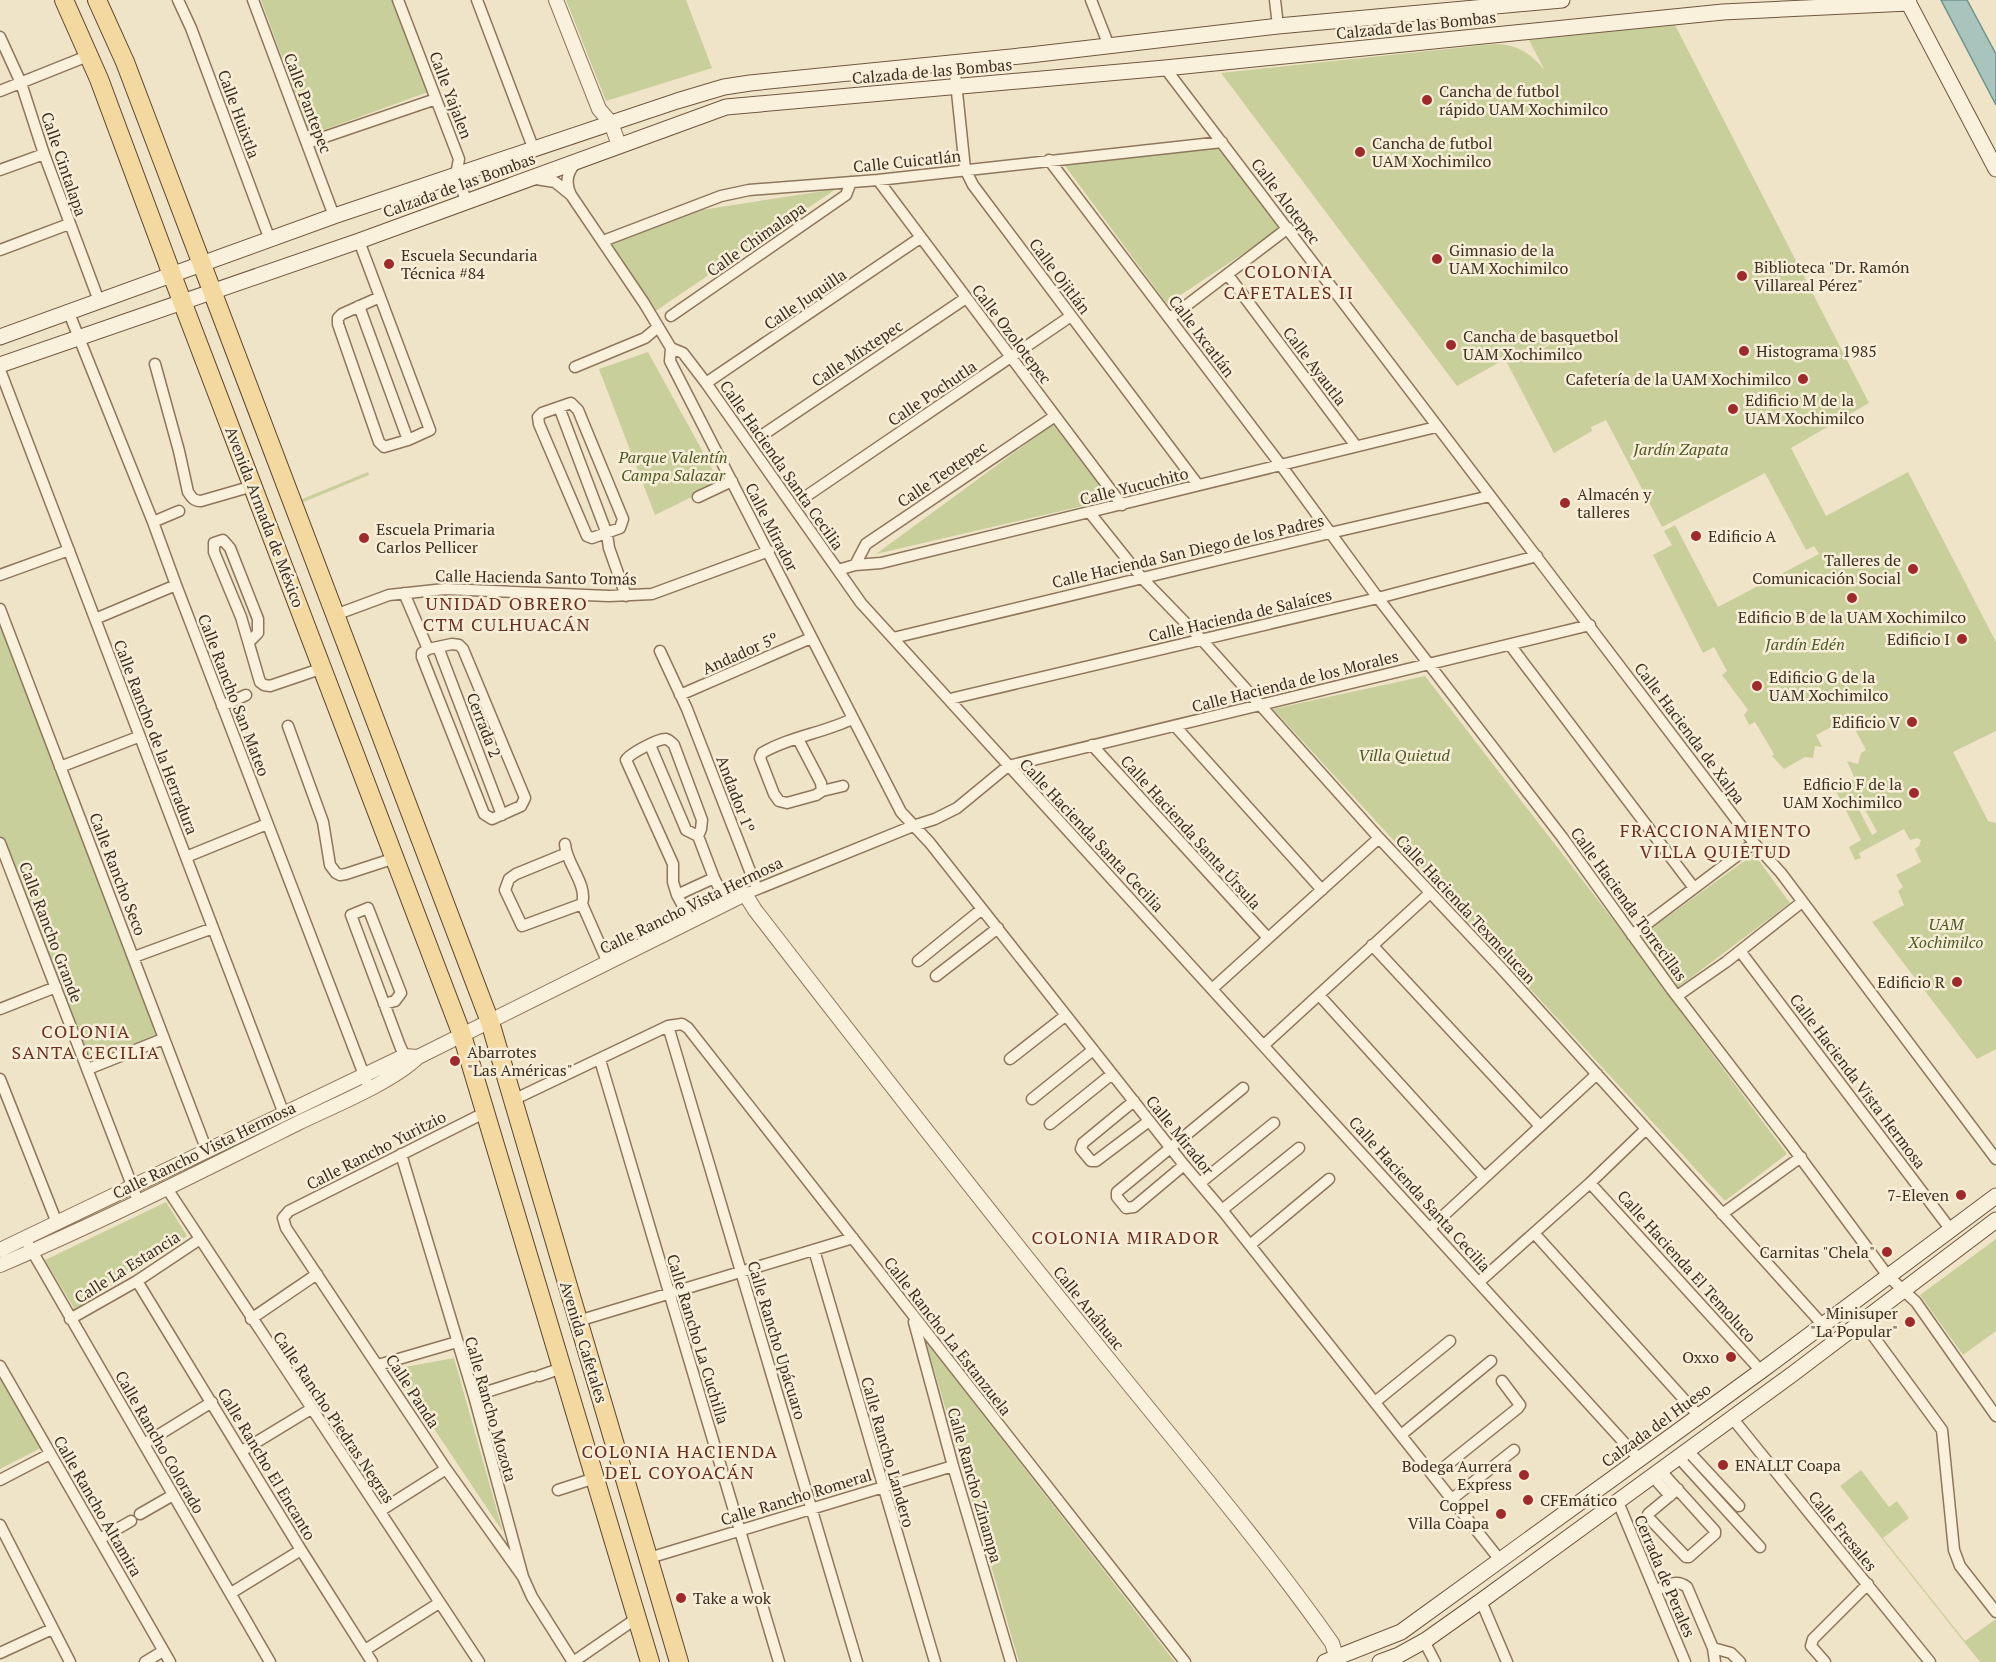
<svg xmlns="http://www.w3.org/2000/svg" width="1996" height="1662" viewBox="0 0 1996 1662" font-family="'PT Serif',serif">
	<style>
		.green { fill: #c9cf9b; fill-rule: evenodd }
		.water { fill: #a9c4bc; stroke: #6f938a; stroke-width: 1.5 }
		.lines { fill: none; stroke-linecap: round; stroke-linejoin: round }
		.minor-casing { stroke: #8d765c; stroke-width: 13 }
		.tertiary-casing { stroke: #8d765c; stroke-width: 16 }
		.secondary-casing { stroke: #6f573f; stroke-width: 17 }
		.primary-casing { stroke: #5b4430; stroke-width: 20 }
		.minor { stroke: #faf1dc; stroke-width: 10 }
		.tertiary { stroke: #faf1dc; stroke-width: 14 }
		.secondary { stroke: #faf1dc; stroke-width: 15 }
		.primary { stroke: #f3d9a0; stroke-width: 18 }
		.poi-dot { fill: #9e2a2b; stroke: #f7eed8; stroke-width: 2 }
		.labels { text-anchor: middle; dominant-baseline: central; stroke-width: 5; stroke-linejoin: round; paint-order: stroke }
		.street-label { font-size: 16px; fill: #3d2e20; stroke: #f7eed8 }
		.poi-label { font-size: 16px; fill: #3d2e20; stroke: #f7eed8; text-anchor: start }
		.park-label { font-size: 16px; font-style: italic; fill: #4d5a26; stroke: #f7eed8 }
		.neighbourhood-label { font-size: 18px; letter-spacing: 1.5px; fill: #6b2e1e; stroke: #f7eed8 }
	</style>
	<rect width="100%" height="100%" fill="#f0e4c8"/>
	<!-- green -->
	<path class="green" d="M261,0H395L428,92L310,135Z
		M566,0H686L712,68L606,101Z
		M1675,25L1869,403L1791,448L1826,516L1908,472L1996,642V731L1953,752L1988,821L1996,823V1049L1977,1059L1872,922L1904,905L1898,891L1903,887L1896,875L1921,862L1915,849L1919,846L1921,840L1917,838L1910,840L1904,829L1859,853L1861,858L1855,860L1849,847L1861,840L1835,789L1832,788L1837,781L1840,786L1855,779L1847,761L1858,764L1861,753L1866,750L1849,718L1816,735L1822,747L1815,746L1813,758L1805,757L1784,769L1772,756L1774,754L1755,722L1749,725L1744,715L1748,710L1722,675L1727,671L1714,647L1703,653L1653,555L1672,545L1664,531L1675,525L1718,607L1819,554L1814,546L1806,550L1765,473L1662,527L1606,420L1591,427L1592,431L1554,453L1506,361L1524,351L1528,358L1573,330L1528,355L1523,349L1457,386L1221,73L1495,44C1517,44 1532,54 1545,71L1529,40ZM1860,800L1877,832L1872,835L1855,802Z
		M1217,146L1282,228L1167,304L1063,163Z
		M836,189L654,312L611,244L695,211Z
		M648,352L720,483L655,515L599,369Z
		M1053,424L1108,497L1087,505L876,554Z
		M368,472L369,475L301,503L300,500Z
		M0,621L162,1038L90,1061L0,836Z
		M1425,676L1631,943L1754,854L1790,903L1668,995L1787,1154L1725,1201L1273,709Z
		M166,1202L187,1236L75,1310L45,1260Z
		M1996,1239V1331L1963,1355L1920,1295Z
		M926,1342L1175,1662H1176H1019Z
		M454,1358L503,1532L394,1369Z
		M0,1372L43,1447L0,1469Z
		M1861,1470L1889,1507L1897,1501L1909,1518L1883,1538L1965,1641L1996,1619V1662H1980L1840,1486Z"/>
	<!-- water -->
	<path class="water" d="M1941,0H1967L1996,54V105Z"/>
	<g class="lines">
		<!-- minor casing -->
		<g class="minor-casing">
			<path id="minor" d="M178,0L191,28L270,240
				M253,0L334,216
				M398,0L459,159L456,175L467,202
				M477,0L534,150
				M1091,0L1109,46
				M1275,0L1278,26
				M0,37L21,83L44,154L99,301
				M954,63L965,169L973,185L1198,485
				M1165,68L1754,843L1781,873L1996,1159
				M0,91L90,55
				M307,143L436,99
				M1049,160L1280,464L1378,598L1562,837L1672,990L1791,1145L1888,1276L1916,1302L1996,1416
				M0,170L44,154
				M536,179L555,182L571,195L644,303L671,348L683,353L706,383L861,603L1639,1459
				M878,180L1122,505
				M571,195C565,183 567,172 576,163
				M359,241L430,430L408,440L384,447L379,442L338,324V318L342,314L380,297
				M603,241L721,196L749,190L878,180L1222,142
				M0,250L69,224
				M1228,275L1356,446
				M359,306L408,440
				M69,313L153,522L176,585L369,1088
				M671,316L846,195L851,182
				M1170,318L1288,228
				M671,348L670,361L901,812L930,843L1184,1165L1222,1210L1500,1560
				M155,364L179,451L188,492C192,498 194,501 201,501L253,486
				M575,367L645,338L658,327
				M0,370L284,1114
				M706,383L920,238
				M571,403L578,410L623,519L620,528L592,538L587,536L539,424L538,417L542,413Z
				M559,407L607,534L609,548L626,596
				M764,434L966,298
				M808,495L1071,316
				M698,497L732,481
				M1090,513L1142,578L1202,640L1379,838L1501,968L1822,1324
				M153,522L179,511
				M855,565L866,544L1055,416
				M838,570L855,565L881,563L1436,427
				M0,575L69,550
				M404,593L428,649
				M0,609L207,1151
				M335,615L389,595L445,589L609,596L652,594L769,551
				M95,619L176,585
				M893,638L1330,533L1490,496
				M249,642L258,633V619L230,548L223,540L214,543V552L241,617L260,682L264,685L270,686L323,668
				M452,644L459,645L463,649L525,798L521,806L492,819L484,814L422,657V653L428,649Z
				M1510,645L1694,888
				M438,647L502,815
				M660,651L687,709L757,889
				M680,695L811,638
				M950,699L1378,598L1537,556
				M222,706L246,695
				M288,726L323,822L330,865L336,873L340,875L346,874L395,858
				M1175,726L1322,890
				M798,739L821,783L822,791L816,795L787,803L779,801L774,794L760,758L762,753C789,737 823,733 852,719
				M650,745L684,825L686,830L698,836
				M1092,745L1268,938
				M60,767L138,737
				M822,791L843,786
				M0,843L138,1201
				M565,844C566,864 588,884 582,904L608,963
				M565,854L516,874L509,879L505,890L522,926L582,904
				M186,857L267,824
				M714,878L677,895L673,882V864L626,760C629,754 659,738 666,739C670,740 671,742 674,745L702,820L701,829L698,836L714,878L727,903
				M745,894L913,826L935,819L957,808L1008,766L1590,625
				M677,895L691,921
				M1632,935L1754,843
				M1372,945L1540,1126
				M1740,951L1951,1230
				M134,957L213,928
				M918,961L982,909
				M936,976L998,928
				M1212,989L1379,838
				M1319,995L1484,1177
				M1677,996L1726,962L1802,902
				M384,1004L395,1001L401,993L368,908L351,915L400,1046L408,1063
				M0,1009L56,987
				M668,1026L857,1662
				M1264,1045L1430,893
				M1010,1059L1065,1016
				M600,1060L779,1662
				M88,1069L163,1039
				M0,1079L57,1223
				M1032,1099L1093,1050
				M513,1100L668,1026L682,1024L688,1028L1185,1662
				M1134,1101L1083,1143L1081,1149L1091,1161H1096L1149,1121
				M486,1112L289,1211L283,1218L286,1228L446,1469L523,1577
				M1050,1124L1112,1074
				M401,1154L474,1396L523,1577L532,1597L573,1662L637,1618
				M1184,1165L1134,1207L1126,1208L1117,1197V1192L1243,1088
				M1200,1183L1274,1123
				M1590,1183L1761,1371
				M166,1187L479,1662
				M1222,1210L1299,1148
				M1722,1214L1801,1157
				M1430,1228L1597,1074
				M1534,1233L1699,1416
				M28,1244L270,1662
				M1250,1245L1329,1179
				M814,1250L935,1662
				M137,1281L301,1550L372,1662
				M1479,1282L1590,1183L1645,1130
				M70,1319L137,1281L200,1239
				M251,1319L317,1274
				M578,1321L853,1238
				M914,1322L953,1466L1011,1662
				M1863,1322L1942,1430L1954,1550L1960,1566L1996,1612
				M378,1365L457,1342
				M0,1366L170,1662
				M539,1376L562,1368
				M474,1396L533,1377
				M1375,1402L1450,1341
				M1733,1419L1930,1662
				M1401,1435L1491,1361
				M144,1444L212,1402
				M242,1451L311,1409
				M1688,1451L1739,1506
				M1679,1458L1760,1547
				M1661,1471L1715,1531V1534L1689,1557H1686L1648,1517V1514L1678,1489
				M1433,1476L1518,1408L1520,1405L1502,1381
				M1653,1477L1670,1496
				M0,1480L50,1454
				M558,1490L595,1478
				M1452,1499L1514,1450
				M1618,1502L1685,1662
				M380,1511L446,1469
				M140,1514L173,1495
				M0,1525L70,1662
				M100,1539L131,1521
				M649,1558L953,1466
				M1655,1591C1666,1586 1676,1578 1687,1587L1713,1648L1715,1662
				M231,1593L301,1550
				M1481,1601L1507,1662
				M1424,1641L1435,1662
				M1713,1648L1731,1653L1740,1662
				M365,1650L439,1603
				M0,1653L52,1629
				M145,1662L163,1651
				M1825,1662L1811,1646L1813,1639L1868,1584"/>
		</g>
		<!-- tertiary casing -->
		<g class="tertiary-casing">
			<path id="tertiary" d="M556,0L599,109L611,123L619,145
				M0,1250L404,1056L418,1057
				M0,1265C101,1222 200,1172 298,1123C333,1106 391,1083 418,1057L745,894L755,910C867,1055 979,1199 1094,1341C1174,1441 1258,1538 1332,1643L1338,1662"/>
		</g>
		<!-- secondary casing -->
		<g class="secondary-casing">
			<path id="secondary" d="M1907,0L1996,169
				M0,337L334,216L677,101L724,87L750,83L1030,55L1278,26L1562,0
				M0,365L359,241L726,107L1165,68L1723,12L1909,3
				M1325,1662L1401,1632L1761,1371L1996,1196
				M1380,1662L1399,1655L1426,1640L1481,1601L1794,1373L1996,1220"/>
		</g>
		<!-- primary casing -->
		<g class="primary-casing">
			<path id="primary" d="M64,0L99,79L172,275L462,1035L650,1662
				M97,0L125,62L490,1022L679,1662"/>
		</g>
		<!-- minor -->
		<use href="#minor" class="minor"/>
		<!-- tertiary -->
		<use href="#tertiary" class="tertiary"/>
		<!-- secondary -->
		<use href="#secondary" class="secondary"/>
		<!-- primary -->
		<use href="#primary" class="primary"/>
	</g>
	<!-- markers -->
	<g class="poi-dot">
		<circle cx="1427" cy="100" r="6"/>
		<circle cx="1360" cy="152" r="6"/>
		<circle cx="1437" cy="259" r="6"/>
		<circle cx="389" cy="264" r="6"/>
		<circle cx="1742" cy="276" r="6"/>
		<circle cx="1451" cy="345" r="6"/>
		<circle cx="1744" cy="351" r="6"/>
		<circle cx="1803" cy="379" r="6"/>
		<circle cx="1733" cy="409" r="6"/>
		<circle cx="1565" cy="503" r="6"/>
		<circle cx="1696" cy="536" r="6"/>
		<circle cx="364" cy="538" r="6"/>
		<circle cx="1913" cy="569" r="6"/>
		<circle cx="1852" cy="598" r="6"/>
		<circle cx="1962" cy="639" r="6"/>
		<circle cx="1757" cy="686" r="6"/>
		<circle cx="1912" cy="722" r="6"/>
		<circle cx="1914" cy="793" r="6"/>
		<circle cx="1957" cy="982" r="6"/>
		<circle cx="455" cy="1061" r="6"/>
		<circle cx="1961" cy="1195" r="6"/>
		<circle cx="1887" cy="1252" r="6"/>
		<circle cx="1910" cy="1322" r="6"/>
		<circle cx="1731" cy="1357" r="6"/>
		<circle cx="1723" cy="1465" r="6"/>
		<circle cx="1524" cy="1475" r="6"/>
		<circle cx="1528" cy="1500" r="6"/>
		<circle cx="1501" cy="1514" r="6"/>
		<circle cx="681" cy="1598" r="6"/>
	</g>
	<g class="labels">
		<!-- street labels -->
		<g class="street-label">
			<text transform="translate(1416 25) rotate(-6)">Calzada de las Bombas</text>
			<text transform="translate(932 71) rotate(-5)">Calzada de las Bombas</text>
			<text transform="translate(451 95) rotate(69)">Calle Yajalen</text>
			<text transform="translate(308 103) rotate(69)">Calle Pantepec</text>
			<text transform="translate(239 114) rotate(70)">Calle Huixtla</text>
			<text transform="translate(907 161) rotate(-6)">Calle Cuicatlán</text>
			<text transform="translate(64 164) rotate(71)">Calle Cintalapa</text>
			<text transform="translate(459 185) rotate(-20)">Calzada de las Bombas</text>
			<text transform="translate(1286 201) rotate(53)">Calle Alotepec</text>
			<text transform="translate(756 239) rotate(-35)">Calle Chimalapa</text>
			<text transform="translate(1060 276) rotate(53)">Calle Ojitlán</text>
			<text transform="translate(805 299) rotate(-34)">Calle Juquilla</text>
			<text transform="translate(1012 334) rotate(53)">Calle Ozolotepec</text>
			<text transform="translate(1202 336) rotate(53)">Calle Ixcatlán</text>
			<text transform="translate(857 353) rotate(-34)">Calle Mixtepec</text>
			<text transform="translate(1315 366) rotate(53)">Calle Ayautla</text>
			<text transform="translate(932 393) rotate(-34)">Calle Pochutla</text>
			<text transform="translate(782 465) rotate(55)">Calle Hacienda Santa Cecilia</text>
			<text transform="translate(942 474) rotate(-34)">Calle Teotepec</text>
			<text transform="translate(1134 486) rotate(-14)">Calle Yucuchito</text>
			<text transform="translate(265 517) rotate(69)">Avenida Armada de México</text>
			<text transform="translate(772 527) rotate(63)">Calle Mirador</text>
			<text transform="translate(1188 551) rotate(-13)">Calle Hacienda San Diego de los Padres</text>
			<text transform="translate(536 577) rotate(1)">Calle Hacienda Santo Tomás</text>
			<text transform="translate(1240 615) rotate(-13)">Calle Hacienda de Salaíces</text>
			<text transform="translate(740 653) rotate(-24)">Andador 5º</text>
			<text transform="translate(1295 681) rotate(-14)">Calle Hacienda de los Morales</text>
			<text transform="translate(234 695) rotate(69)">Calle Rancho San Mateo</text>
			<text transform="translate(484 725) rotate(69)">Cerrada 2</text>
			<text transform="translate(1690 733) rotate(53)">Calle Hacienda de Xalpa</text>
			<text transform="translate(156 737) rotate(69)">Calle Rancho de la Herradura</text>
			<text transform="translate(736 794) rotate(69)">Andador 1º</text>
			<text transform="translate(1191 832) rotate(48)">Calle Hacienda Santa Úrsula</text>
			<text transform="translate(1092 835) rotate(47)">Calle Hacienda Santa Cecilia</text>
			<text transform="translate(118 874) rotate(69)">Calle Rancho Seco</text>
			<text transform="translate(1629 904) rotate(54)">Calle Hacienda Torrecillas</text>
			<text transform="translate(691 905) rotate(-26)">Calle Rancho Vista Hermosa</text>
			<text transform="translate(1466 909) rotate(47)">Calle Hacienda Texmelucan</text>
			<text transform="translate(51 932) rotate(69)">Calle Rancho Grande</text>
			<text transform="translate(1858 1081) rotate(53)">Calle Hacienda Vista Hermosa</text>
			<text transform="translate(1180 1135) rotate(51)">Calle Mirador</text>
			<text transform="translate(204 1150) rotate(-26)">Calle Rancho Vista Hermosa</text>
			<text transform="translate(376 1150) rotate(-27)">Calle Rancho Yuritzio</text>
			<text transform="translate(1420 1194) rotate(48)">Calle Hacienda Santa Cecilia</text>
			<text transform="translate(1687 1266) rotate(48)">Calle Hacienda El Temoluco</text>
			<text transform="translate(127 1267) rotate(-32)">Calle La Estancia</text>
			<text transform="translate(1089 1308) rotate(51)">Calle Anáhuac</text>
			<text transform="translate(948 1336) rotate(52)">Calle Rancho La Estanzuela</text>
			<text transform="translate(698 1339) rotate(73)">Calle Rancho La Cuchilla</text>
			<text transform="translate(777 1340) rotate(73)">Calle Rancho Upácuaro</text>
			<text transform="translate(584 1342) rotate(73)">Avenida Cafetales</text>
			<text transform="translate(413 1391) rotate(57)">Calle Panda</text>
			<text transform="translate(491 1409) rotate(74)">Calle Rancho Mozota</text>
			<text transform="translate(334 1417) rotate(56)">Calle Rancho Piedras Negras</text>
			<text transform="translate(1656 1425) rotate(-36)">Calzada del Hueso</text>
			<text transform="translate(160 1442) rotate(60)">Calle Rancho Colorado</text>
			<text transform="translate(888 1452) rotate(74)">Calle Rancho Landero</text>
			<text transform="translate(267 1464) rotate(59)">Calle Rancho El Encanto</text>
			<text transform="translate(975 1485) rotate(74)">Calle Rancho Zinampa</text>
			<text transform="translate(796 1497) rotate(-17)">Calle Rancho Romeral</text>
			<text transform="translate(98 1506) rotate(60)">Calle Rancho Altamira</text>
			<text transform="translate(1843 1531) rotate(51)">Calle Fresales</text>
			<text transform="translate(1665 1576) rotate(67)">Cerrada de Perales</text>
		</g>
		<!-- poi labels -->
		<g class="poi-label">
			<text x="1439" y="91">Cancha de futbol<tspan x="1439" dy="18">rápido UAM Xochimilco</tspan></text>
			<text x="1372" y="143">Cancha de futbol<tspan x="1372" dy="18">UAM Xochimilco</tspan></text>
			<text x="1449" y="250">Gimnasio de la<tspan x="1449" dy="18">UAM Xochimilco</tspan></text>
			<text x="401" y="255">Escuela Secundaria<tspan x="401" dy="18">Técnica #84</tspan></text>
			<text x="1754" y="267">Biblioteca "Dr. Ramón<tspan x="1754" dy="18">Villareal Pérez"</tspan></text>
			<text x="1463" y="336">Cancha de basquetbol<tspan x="1463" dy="18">UAM Xochimilco</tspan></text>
			<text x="1756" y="351">Histograma 1985</text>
			<text x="1791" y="379" text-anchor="end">Cafetería de la UAM Xochimilco</text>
			<text x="1745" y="400">Edificio M de la<tspan x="1745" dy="18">UAM Xochimilco</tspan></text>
			<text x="1577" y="494">Almacén y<tspan x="1577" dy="18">talleres</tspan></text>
			<text x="376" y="529">Escuela Primaria<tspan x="376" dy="18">Carlos Pellicer</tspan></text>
			<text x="1708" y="536">Edificio A</text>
			<text x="1901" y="560" text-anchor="end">Talleres de<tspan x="1901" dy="18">Comunicación Social</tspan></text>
			<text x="1852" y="617" text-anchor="middle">Edificio B de la UAM Xochimilco</text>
			<text x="1950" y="639" text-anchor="end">Edificio I</text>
			<text x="1769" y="677">Edificio G de la<tspan x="1769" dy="18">UAM Xochimilco</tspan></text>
			<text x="1900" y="722" text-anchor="end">Edificio V</text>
			<text x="1902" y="784" text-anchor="end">Edficio F de la<tspan x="1902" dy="18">UAM Xochimilco</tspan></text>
			<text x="1945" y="982" text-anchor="end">Edificio R</text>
			<text x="467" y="1052">Abarrotes<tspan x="467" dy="18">"Las Américas"</tspan></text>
			<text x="1949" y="1195" text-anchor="end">7-Eleven</text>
			<text x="1875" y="1252" text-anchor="end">Carnitas "Chela"</text>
			<text x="1898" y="1313" text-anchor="end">Minisuper<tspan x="1898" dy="18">"La Popular"</tspan></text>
			<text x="1719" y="1357" text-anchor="end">Oxxo</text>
			<text x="1735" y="1465">ENALLT Coapa</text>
			<text x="1512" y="1466" text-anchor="end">Bodega Aurrera<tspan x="1512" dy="18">Express</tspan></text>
			<text x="1540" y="1500">CFEmático</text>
			<text x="1489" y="1505" text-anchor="end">Coppel<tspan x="1489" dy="18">Villa Coapa</tspan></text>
			<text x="693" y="1598">Take a wok</text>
		</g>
		<!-- park labels -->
		<g class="park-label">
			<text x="1681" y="449">Jardín Zapata</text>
			<text x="673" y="457">Parque Valentín<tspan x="673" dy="18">Campa Salazar</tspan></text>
			<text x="1805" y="644">Jardín Edén</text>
			<text x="1404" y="755">Villa Quietud</text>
			<text x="1946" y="924">UAM<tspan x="1946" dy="18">Xochimilco</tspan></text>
		</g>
		<!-- neighbourhood labels -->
		<g class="neighbourhood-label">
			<text x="1289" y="271">COLONIA<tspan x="1289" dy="21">CAFETALES II</tspan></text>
			<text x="507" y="603">UNIDAD OBRERO<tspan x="507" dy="21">CTM CULHUACÁN</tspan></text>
			<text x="1716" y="830">FRACCIONAMIENTO<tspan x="1716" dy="21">VILLA QUIETUD</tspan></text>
			<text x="86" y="1031">COLONIA<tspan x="86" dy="21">SANTA CECILIA</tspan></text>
			<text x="1126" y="1237">COLONIA MIRADOR</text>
			<text x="680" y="1451">COLONIA HACIENDA<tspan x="680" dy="21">DEL COYOACÁN</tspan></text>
		</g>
	</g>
</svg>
